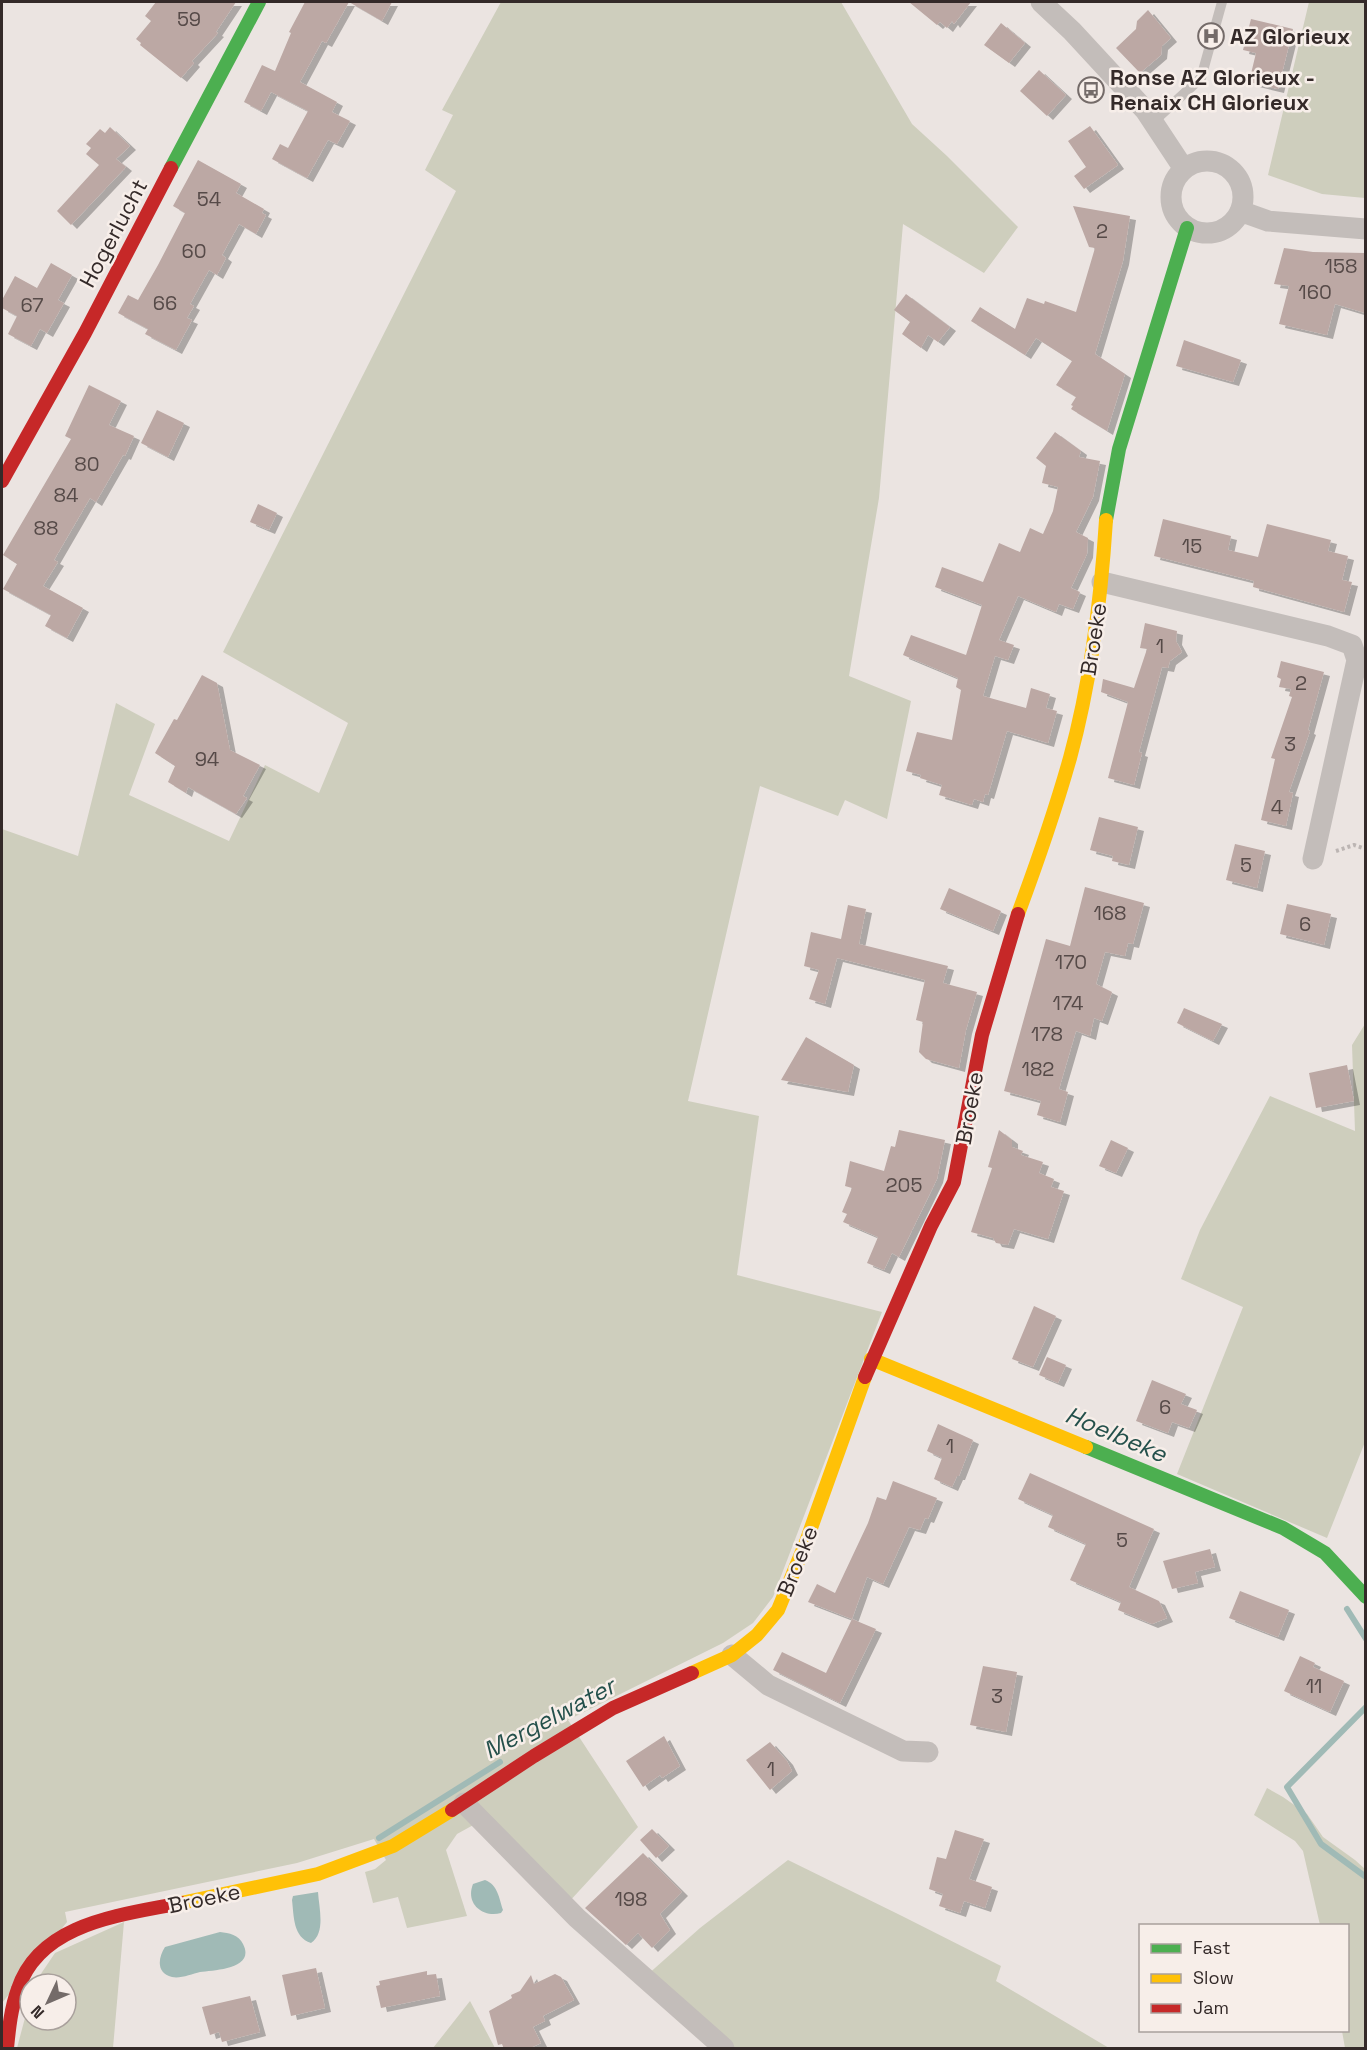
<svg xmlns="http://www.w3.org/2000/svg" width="1367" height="2050" viewBox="0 0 1367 2050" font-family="'Space Grotesk',sans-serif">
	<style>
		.green { fill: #cecebd }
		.water { fill: #a0bab6 }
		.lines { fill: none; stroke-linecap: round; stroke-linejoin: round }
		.stream { stroke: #a0bab6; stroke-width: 6 }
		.building { fill: #bca8a4; filter: url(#shadow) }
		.path { stroke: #bcb5b3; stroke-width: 4; stroke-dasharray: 3 3; stroke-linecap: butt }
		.lane { stroke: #c3bdba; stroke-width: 10 }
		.street { stroke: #c3bdba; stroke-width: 21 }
		.fast { stroke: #4caf50; stroke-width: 14 }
		.slow { stroke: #ffc107; stroke-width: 14 }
		.jam { stroke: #c62828; stroke-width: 14 }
		.labels { text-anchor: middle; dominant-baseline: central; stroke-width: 5; stroke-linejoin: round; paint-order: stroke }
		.number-label { font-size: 20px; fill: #564a48 }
		.poi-label { font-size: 22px; font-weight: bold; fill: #342a29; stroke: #f7eee9; text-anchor: start }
		.street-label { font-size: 22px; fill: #342a29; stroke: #f7eee9 }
		.water-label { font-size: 24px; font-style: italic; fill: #24504b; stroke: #f7eee9 }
	</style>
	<defs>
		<filter id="shadow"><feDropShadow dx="6" dy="4" stdDeviation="0" flood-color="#0004"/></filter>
	</defs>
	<rect width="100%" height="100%" fill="#ebe4e1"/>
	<!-- green -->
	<path class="green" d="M501,2H841L912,124L947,156L1018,227L984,273L903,224L879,498L849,676L911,701L887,819L845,800L838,816L760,786L688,1101L759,1116L737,1275L882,1312L773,1597L753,1623L723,1643L568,1720L638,1827L567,1904L486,1818L457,1834L446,1850L467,1916L407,1928L398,1897L373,1903L365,1872L375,1869L386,1860L374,1839L297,1863L65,1912L67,1922L2,2003V829L78,856L116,703L155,724L129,795L229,841L265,765L319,793L348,723L223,652L456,191L425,170L453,115L442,110Z
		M1309,2H1365V198L1322,194L1268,175Z
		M1365,1024V1442L1327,1538L1177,1474L1243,1307L1181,1279L1200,1230L1270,1096L1355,1131L1352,1045Z
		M1267,1788L1283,1797L1307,1814L1323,1837L1355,1860L1365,1869V2048H1345L1342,2031L1348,2030V1926L1320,1925L1303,1851L1295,1841L1254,1815Z
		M788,1860L902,1916L1001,1966L996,1981L1109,2048H734L646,1976L700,1928Z
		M124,1922L113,2048H17L30,1999V2020H66V1984H34L55,1953Z
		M470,2001L495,2048H433Z"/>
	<!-- water -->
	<path class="water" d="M485,1880C498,1885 499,1898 503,1910L501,1913C483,1918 465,1904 473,1884Z
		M318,1892C319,1908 326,1933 311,1943C293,1937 294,1917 292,1900L293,1896Z
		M220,1932C229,1933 239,1935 243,1944C256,1969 214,1970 200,1972C192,1974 180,1979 172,1977C156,1973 158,1958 165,1947Z"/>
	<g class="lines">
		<!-- stream -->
		<path class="stream" d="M1347,1609L1366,1639
			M1366,1707L1287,1787L1321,1844L1366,1877
			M379,1838L500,1762"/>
	</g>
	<!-- building -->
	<path class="building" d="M156,2H236L216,32L218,33L192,61L194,63L181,78L140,45L141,43L136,39L151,21L145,16Z
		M305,2H349L326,43L322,41L300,82L337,102L332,112L350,121L337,144L328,140L307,178L272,159L280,144L288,148L308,111L271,92L261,111L244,102L262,65L275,71L291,33L289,32Z
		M349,2H392L382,21Z
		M909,2H971L954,24L952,21L947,28L940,22L937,25Z
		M1148,10L1171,38L1162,46L1161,55L1140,73L1116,48L1136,29L1137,21Z
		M1251,19L1293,29L1278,89L1249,82L1256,53L1243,50Z
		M1001,23L1025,43L1009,63L984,45Z
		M1039,70L1066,95L1047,116L1020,91Z
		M1090,126L1118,165L1084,189L1074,176L1086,167L1068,141Z
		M110,127L130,146L116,159L126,167L71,225L57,211L99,165L86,154L91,148L86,144L100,129L105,133Z
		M198,160L241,184L236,193L264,209L262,213L266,215L256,234L239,224L222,255L226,258L217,275L209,270L190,304L194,306L187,318L192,320L176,350L145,334L148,329L118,313L128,295L138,300L158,265L185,213L173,206Z
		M1073,206L1130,216L1123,261L1095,354L1125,374L1107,431L1071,409L1073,406L1071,405L1076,397L1056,385L1072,361L1036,338L1025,355L971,321L980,307L1015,329L1027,298L1044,304L1045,301L1076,312L1095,248L1089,247Z
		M1284,248L1313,252L1365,253V313L1335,304L1327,335L1279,324L1289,286L1274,284Z
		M51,263L72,275L58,300L64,303L47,333L40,329L31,346L8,334L17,316L2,308V300L15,276L37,288Z
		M906,294L950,327L938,342L928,335L921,348L902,334L910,322L894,310Z
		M1184,340L1241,360L1233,382L1176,366Z
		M89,385L121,401L109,425L134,436L125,456L123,455L96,502L90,498L54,560L58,562L43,586L83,608L67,638L45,626L51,615L3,589L17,564L3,555L71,439L65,436Z
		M157,410L184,423L168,457L141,443Z
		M1055,432L1081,451L1079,457L1100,461L1093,497L1076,532L1088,538L1087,554L1071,588L1080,592L1073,609L1059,604L1056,612L1018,596L999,640L1014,645L1008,660L995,656L983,696L1026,708L1031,688L1050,694L1046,708L1057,711L1048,743L1007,731L988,795L985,794L983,802L974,799L972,805L939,795L942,785L920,778L921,775L906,771L917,732L952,740L961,690L956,687L958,678L903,655L911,635L966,655L982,605L935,587L942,567L983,582L999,543L1020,552L1030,528L1043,534L1053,511L1058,487L1042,483L1046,466L1036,458Z
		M258,504L277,513L269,530L250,522Z
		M1163,519L1231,536L1228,550L1258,557L1267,524L1331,540L1328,551L1348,556L1342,580L1352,582L1344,612L1253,587L1254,581L1154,556Z
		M1145,623L1177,631L1176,641L1182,652L1170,661L1168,668L1162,667L1139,752L1142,753L1134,785L1108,778L1128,702L1101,692L1103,679L1134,688L1147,649L1140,648Z
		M1281,661L1324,672L1308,730L1310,731L1289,792L1293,793L1286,826L1261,820L1275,759L1271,758L1292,697L1289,696L1291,689L1279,687L1281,679L1277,677Z
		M202,675L217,683L230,750L260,765L243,796L247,798L236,814L188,787L186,793L168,782L175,766L155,753L174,719L177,720Z
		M1099,817L1138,827L1129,865L1112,861L1113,856L1090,850Z
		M1235,844L1265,851L1257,888L1226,880Z
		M1085,887L1144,903L1133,944L1128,943L1125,956L1105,952L1096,984L1112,992L1102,1021L1094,1018L1090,1036L1076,1031L1059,1089L1068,1092L1060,1122L1037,1115L1041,1101L1004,1091L1046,939L1070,946Z
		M949,888L1001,911L993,931L940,909Z
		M1287,904L1331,914L1324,945L1280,934Z
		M848,905L866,909L859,944L948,966L943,983L977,992L966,1030L959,1068L926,1059L919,1052L923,1022L916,1020L925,980L837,958L825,1004L809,999L819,970L804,966L811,932L841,939Z
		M1184,1008L1222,1024L1213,1041L1177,1023Z
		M806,1037L854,1065L848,1092L781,1080Z
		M1347,1065L1354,1101L1316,1108L1309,1073Z
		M899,1130L945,1140L937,1179L899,1257L892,1253L884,1270L867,1263L878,1237L843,1222L847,1214L842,1212L852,1188L845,1186L850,1161L884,1171L891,1146L895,1147Z
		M999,1130L1012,1140V1147L1023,1151L1021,1155L1043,1162L1039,1173L1054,1179L1051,1187L1064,1191L1048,1239L1014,1229L1008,1245L996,1243L993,1238L971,1232L992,1168L988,1167Z
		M1111,1140L1128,1148L1116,1173L1099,1166Z
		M1034,1306L1056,1316L1033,1367L1012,1359Z
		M1047,1357L1066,1365L1058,1383L1039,1375Z
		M1152,1380L1186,1394L1181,1404L1197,1410L1189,1428L1172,1422L1168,1433L1136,1421Z
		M938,1424L973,1440L959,1476H957L952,1487L934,1479L942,1458L927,1451Z
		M1030,1473L1154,1529L1129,1587L1159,1601L1167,1618L1152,1624L1118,1610L1121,1602L1070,1580L1086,1544L1048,1527L1053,1515L1018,1499Z
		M893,1481L937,1498L928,1519L925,1518L920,1530L909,1527L883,1584L867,1577L852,1619L808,1602L817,1584L835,1593L868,1523L877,1497L886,1500Z
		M1210,1549L1215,1567L1195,1572L1198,1583L1172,1589L1163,1561Z
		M1240,1591L1289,1610L1278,1637L1229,1618Z
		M852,1619L876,1629L840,1703L773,1670L782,1652L826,1673Z
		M1300,1656L1315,1663L1313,1667L1344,1681L1330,1712L1284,1691Z
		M983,1666L1017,1672L1006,1732L970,1725Z
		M664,1736L680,1766L662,1778L660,1775L643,1787L626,1761Z
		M770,1742L787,1761L792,1771L770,1790L746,1760Z
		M652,1829L669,1846L656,1858L640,1840Z
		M955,1830L984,1839L969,1879L992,1887L985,1908L964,1901L960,1913L939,1906L943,1894L929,1889L937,1857L946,1859Z
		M643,1853L682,1892L660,1914L670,1930L652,1948L638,1933L626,1945L585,1908Z
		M316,1968L325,2008L291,2016L282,1975Z
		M427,1971V1975L436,1974L440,1996L381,2008L376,1986L380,1985L379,1981Z
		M555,1974L561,1977L574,2000L543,2016L545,2021L533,2027L541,2043L528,2049H504L502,2044L498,2045L489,2011L512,1998L511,1995L520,1991L531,1975L534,1984Z
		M250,1996L260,2032L222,2042L219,2032L210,2035L202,2007Z"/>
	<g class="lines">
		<!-- path -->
		<path class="path" d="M1336,851L1354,845L1366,849"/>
		<!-- lane -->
		<path class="lane" d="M1153,122L1201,78L1222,2"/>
		<!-- street -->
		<path class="street" d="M1041,2L1072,31L1145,110L1184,169
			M1171 197a36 36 0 1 1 72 0a36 36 0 1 1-72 0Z
			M1240,211L1268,221L1366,229
			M1102,582L1328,636L1352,645L1357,660L1313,859
			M732,1655L768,1685L903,1751L928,1752
			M464,1803L577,1918L724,2048"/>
		<!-- fast -->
		<path class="fast" d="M171,168L259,2
			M1106,520L1119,449L1187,228
			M1086,1447L1283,1528L1325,1553L1366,1597"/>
		<!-- slow -->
		<path class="slow" d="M1018,914C1037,863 1055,811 1070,758C1091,681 1101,600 1106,520
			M871,1359L1086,1447
			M692,1673L732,1655L757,1635L778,1610L806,1542L865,1377
			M181,1903L318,1874L393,1846L452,1810"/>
		<!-- jam -->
		<path class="jam" d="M2,481L85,333L171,168
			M865,1377L931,1226L954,1182L982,1035L1018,914
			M452,1810L534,1756L613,1708L692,1673
			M7,2048C9,2028 11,2008 18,1989C40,1922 123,1915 181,1903"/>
	</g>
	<!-- icons -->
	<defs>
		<g id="hospital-ring" transform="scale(1.35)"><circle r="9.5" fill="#f7eee9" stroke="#746b69" stroke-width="1.5"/><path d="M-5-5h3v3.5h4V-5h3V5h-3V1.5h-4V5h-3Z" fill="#746b69"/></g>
		<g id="bus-ring" transform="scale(1.35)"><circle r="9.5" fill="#f7eee9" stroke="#746b69" stroke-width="1.5"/><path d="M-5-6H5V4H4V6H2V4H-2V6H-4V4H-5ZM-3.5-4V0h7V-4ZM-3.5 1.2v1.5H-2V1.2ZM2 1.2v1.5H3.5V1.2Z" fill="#746b69"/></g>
	</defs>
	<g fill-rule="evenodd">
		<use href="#hospital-ring" x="1211" y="36"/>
		<use href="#bus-ring" x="1091" y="90"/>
	</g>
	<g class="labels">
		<!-- number labels -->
		<g class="number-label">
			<text x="189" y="19">59</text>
			<text x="209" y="199">54</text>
			<text x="1102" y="231">2</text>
			<text x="194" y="251">60</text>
			<text x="1341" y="266">158</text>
			<text x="1315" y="292">160</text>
			<text x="165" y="303">66</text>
			<text x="32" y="305">67</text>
			<text x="87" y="464">80</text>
			<text x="66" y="495">84</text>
			<text x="46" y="528">88</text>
			<text x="1192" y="546">15</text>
			<text x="1160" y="646">1</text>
			<text x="1301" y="683">2</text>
			<text x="1290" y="744">3</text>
			<text x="207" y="759">94</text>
			<text x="1277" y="807">4</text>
			<text x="1246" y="865">5</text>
			<text x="1110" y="913">168</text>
			<text x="1305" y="924">6</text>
			<text x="1071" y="962">170</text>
			<text x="1068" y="1003">174</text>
			<text x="1047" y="1034">178</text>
			<text x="1038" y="1069">182</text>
			<text x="904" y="1185">205</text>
			<text x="1165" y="1407">6</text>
			<text x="950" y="1446">1</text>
			<text x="1122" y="1540">5</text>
			<text x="1314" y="1686">11</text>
			<text x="997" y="1696">3</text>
			<text x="771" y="1769">1</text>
			<text x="631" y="1899">198</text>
		</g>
		<!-- poi labels -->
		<g class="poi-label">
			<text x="1230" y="36">AZ Glorieux</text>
			<text x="1110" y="77">Ronse AZ Glorieux -<tspan x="1110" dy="25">Renaix CH Glorieux</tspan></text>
		</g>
		<!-- street labels -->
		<g class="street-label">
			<text transform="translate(113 233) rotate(-62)">Hogerlucht</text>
			<text transform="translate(1093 639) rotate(-81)">Broeke</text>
			<text transform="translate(969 1108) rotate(-80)">Broeke</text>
			<text transform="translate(797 1561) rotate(-68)">Broeke</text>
			<text transform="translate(204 1898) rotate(-12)">Broeke</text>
		</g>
		<!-- water labels -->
		<g class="water-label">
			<text transform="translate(1116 1434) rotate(23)">Hoelbeke</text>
			<text transform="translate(549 1718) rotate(-28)">Mergelwater</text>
		</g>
	</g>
	<!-- border -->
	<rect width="1367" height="2050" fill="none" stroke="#342a29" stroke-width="6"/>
	<!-- legend -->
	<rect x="1139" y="1924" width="210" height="108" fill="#f7eee9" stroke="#a9a09c" stroke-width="1.5"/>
	<rect x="1151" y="1944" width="30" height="9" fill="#4caf50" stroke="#a9a09c" stroke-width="1.5"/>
	<text x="1193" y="1954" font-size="18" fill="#342a29">Fast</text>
	<rect x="1151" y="1974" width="30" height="9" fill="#ffc107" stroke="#a9a09c" stroke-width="1.5"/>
	<text x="1193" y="1984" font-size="18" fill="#342a29">Slow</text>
	<rect x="1151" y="2004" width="30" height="9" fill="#c62828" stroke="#a9a09c" stroke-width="1.5"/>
	<text x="1193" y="2014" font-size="18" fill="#342a29">Jam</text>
	<!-- north arrow -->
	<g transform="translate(48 2002) rotate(226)"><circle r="28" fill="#f7eee9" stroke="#a9a09c" stroke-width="1.5"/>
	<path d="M0-4.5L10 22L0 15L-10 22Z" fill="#746b69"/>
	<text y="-9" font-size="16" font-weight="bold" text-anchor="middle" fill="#342a29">N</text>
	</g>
</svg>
